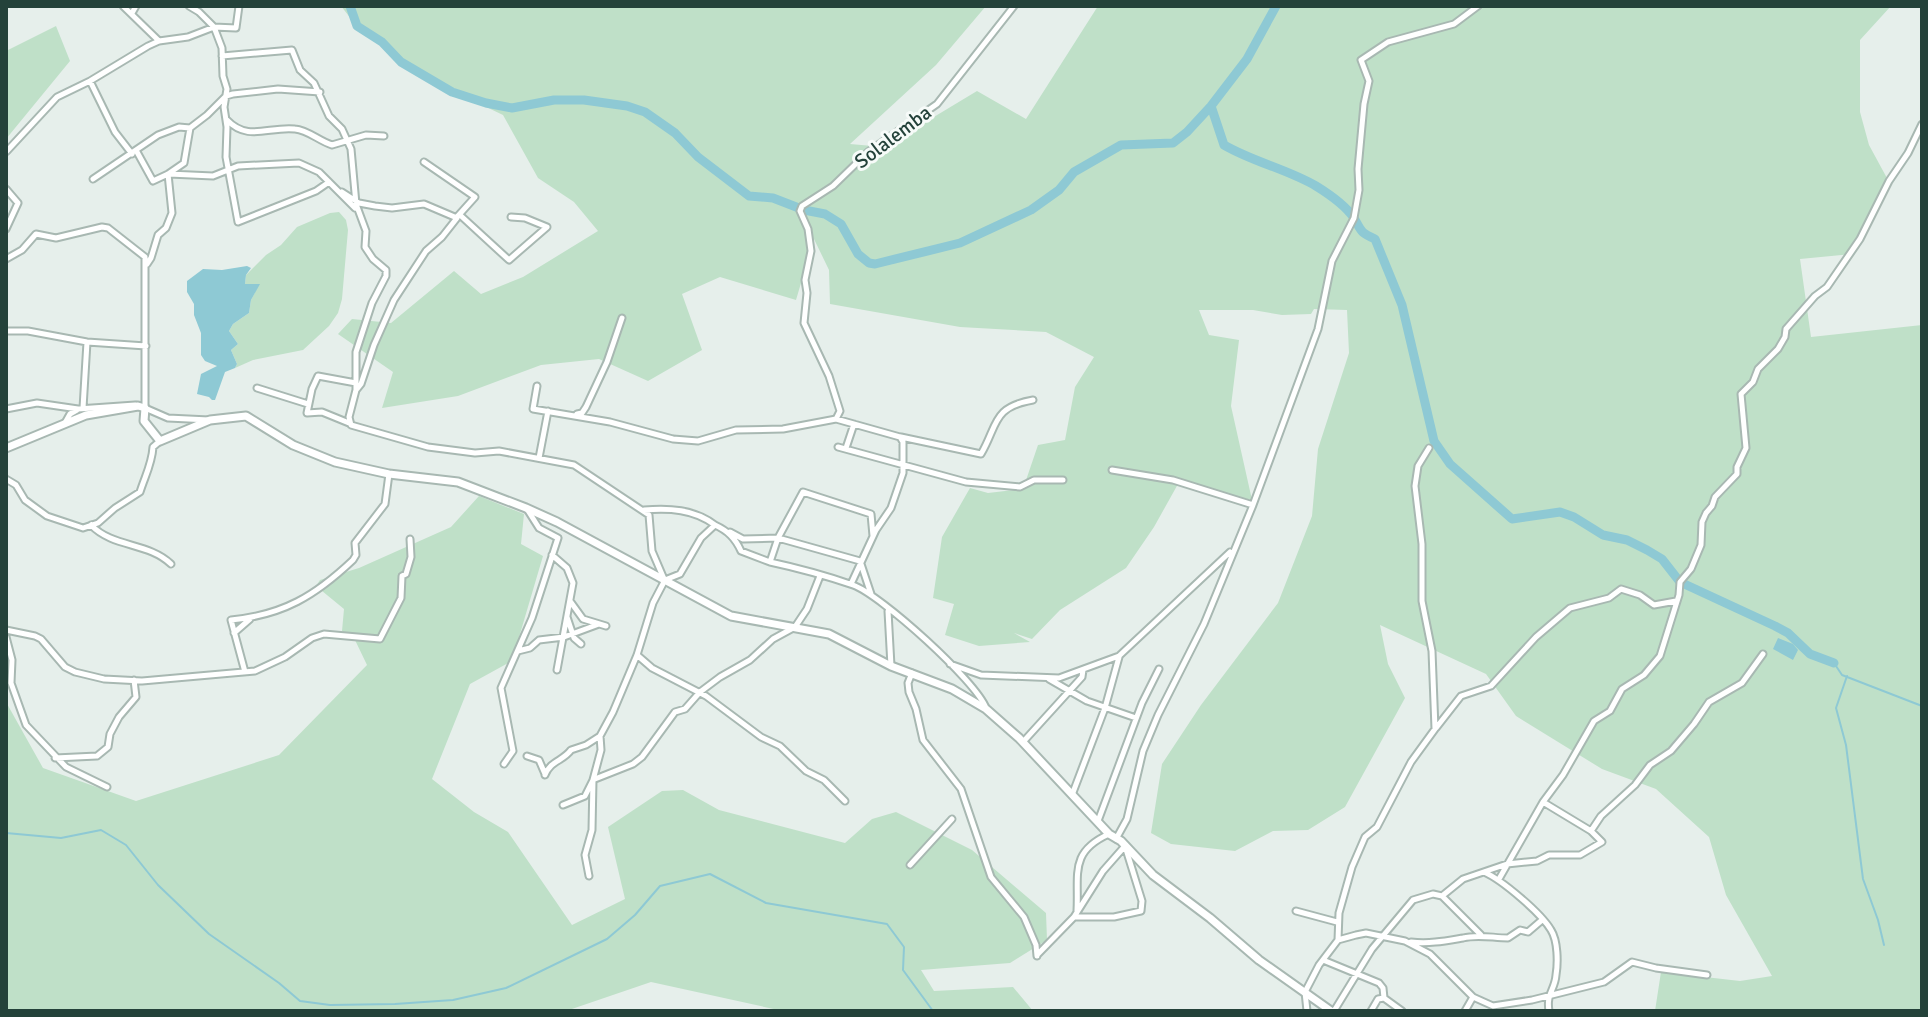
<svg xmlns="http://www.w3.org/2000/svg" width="1928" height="1017" viewBox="0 0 1928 1017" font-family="Signika,sans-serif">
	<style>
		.green { fill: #bfe0c8 }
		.water { fill: #8ec9d4 }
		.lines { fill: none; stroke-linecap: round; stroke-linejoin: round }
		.stream { stroke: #8ec9d4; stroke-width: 2 }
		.river { stroke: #8ec9d4; stroke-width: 9 }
		.minor-casing { stroke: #a8b8b2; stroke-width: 9 }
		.tertiary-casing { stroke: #a8b8b2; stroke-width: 11 }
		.minor { stroke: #fff; stroke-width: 5 }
		.tertiary { stroke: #fff; stroke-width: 7 }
		.labels { text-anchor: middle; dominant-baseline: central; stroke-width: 6; stroke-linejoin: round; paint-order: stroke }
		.street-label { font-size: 20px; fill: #24423a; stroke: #f7fbf9 }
	</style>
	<rect width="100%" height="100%" fill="#e6efeb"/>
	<!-- green -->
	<path class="green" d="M341,6H986L936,65L850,144L884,147L977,91L1026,119L1098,6H1891L1860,40V112L1869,145L1888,180L1852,254L1800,259L1811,337L1922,325V1011H1655L1661,972L1740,981L1772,976L1726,895L1709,837L1656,789L1602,769L1516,716L1486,674L1380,625L1388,664L1405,698L1345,807L1308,830L1273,831L1235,851L1171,844L1151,833L1162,764L1201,705L1278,603L1312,516L1318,449L1349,353L1347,310L1314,309L1311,314L1282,315L1253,310H1199L1209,335L1239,340L1231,406L1252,500L1178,484L1154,527L1126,568L1060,610L1032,639L1014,633L1030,642L979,646L945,635L954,604L933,598L942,537L970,488L988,493L1023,489L1038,445L1065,440L1075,387L1094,357L1046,332L960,327L830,304L829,270L814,239L796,300L720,277L682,294L702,350L648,381L599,359L541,365L458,396L382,408L393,372L338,334L352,319L391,323L454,271L481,294L523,277L598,231L574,202L538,178L503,115L436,83L362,33Z
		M56,26L70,61L6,139V51Z
		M339,212L346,220L348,230L342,299L338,313L329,326L303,350L253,360L235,368L237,364L231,350L238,344L229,331L233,324L249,313L251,300L259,284H245L246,275L266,255L281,245L297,227L330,213Z
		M479,496L524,514L521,544L543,556L512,661L470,684L432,779L474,812L508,832L572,925L625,899L608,827L662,791L683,790L719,810L845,843L872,819L896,812L972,850L1046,913L1047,940L1010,963L921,970L934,991L1013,987L1033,1011H783L651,982L566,1011H6V702L43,768L136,801L279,755L367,665L355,640L342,631L344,609L316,586L320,580L359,568L451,527Z"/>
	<!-- water -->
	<path class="water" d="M247,266L251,268L246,275L245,284H260L251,300L249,313L233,324L229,331L238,344L231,350L237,364L235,368L225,372L215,400H212L209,397L197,394L201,374L217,366L205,361L201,355V333L194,315V304L187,292V281L203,269L222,270Z
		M1778,638L1793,644L1798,650L1793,660L1773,649Z"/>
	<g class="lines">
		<!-- stream -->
		<path class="stream" d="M1834,663L1842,675L1922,706
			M1847,676L1836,708L1846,745L1863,879L1878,920L1884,945
			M6,833L61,838L101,830L126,845L158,885L209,934L279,983L300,1001L330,1005L395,1004L453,1000L506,988L607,939L635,915L660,886L710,874L766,903L887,924L904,947L903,970L933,1011"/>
		<!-- river -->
		<path class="river" d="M350,6L357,26L382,42L401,62L452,92L486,103L512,108L554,100H584L627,106L645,112L675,133L698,157L749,196L773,198L804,210L825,214L841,224L858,254L869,263L875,264L960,243L1031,210L1059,190L1074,172L1121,145L1173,143L1187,132L1211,106L1247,59L1276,6
			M1211,106L1224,145C1253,162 1287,169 1316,186C1329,194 1345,205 1354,218C1362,232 1360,232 1375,239L1402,305L1434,441L1450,464L1512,519L1560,512L1574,517L1603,535L1627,540L1647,550L1662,559L1680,582L1775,626L1788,633L1810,654L1834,663"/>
		<!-- minor casing -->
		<g class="minor-casing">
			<path id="minor" d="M123,6L159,41
				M189,6L199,12L214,27L222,48L223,76L227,89L224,107L227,127L226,157L238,222L316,191L329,182
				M132,13L136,6
				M222,56L292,50L300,70L314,83L329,116L342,129L351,149L356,204L366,231L365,247L373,259L386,270V276L372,303L356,352V390L349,417L351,425L428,447L475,453L499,451L574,465L649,515L652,551L664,579
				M90,81L115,132L132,154
				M227,120C248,142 269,126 295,129C308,130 319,141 332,145L366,135L384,136
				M6,152L57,97L90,81L148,46L159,41L188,37L214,27L236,28L239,6
				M137,152L153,181L168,174L184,163L190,128L207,115L226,96L233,94L278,89L320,92
				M424,162L475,197L457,217
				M169,174L213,176L238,166L299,163L319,172L355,208
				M93,179L158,135L179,127L190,128
				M6,189L18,203L6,229
				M342,192L359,203L375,206L392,208L424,204L457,218L442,237L426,251L394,300L374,345L361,384L357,389
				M460,215L509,260L547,227L525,218L511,217
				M6,259L22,250L36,234L56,238L102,227L108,228L145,257V408L168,418L209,420
				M147,264L151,258L158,235L166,228L172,213L168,174
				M6,331H28L87,342L146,346
				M537,386L533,409L610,422L673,439L698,441L736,430L783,429L836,419L900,437L903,442V473L891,508L876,530L851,584
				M257,388L308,404
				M83,408L87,342
				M6,409L37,403L78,409L135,405
				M577,414L582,413L586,407L607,362L622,318
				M836,419L840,411L829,376L804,323L807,293L805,280L811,251L808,229L800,211L802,206L833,186L868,152L937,104L1014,6
				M65,423L70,414L77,410
				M349,423L322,412L307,413L312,389L318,376L356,383
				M901,437L981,454C998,425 992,407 1033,400
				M838,447L966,482L1020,487L1034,480H1063
				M846,448L854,424
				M539,458L548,411
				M1112,470L1173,480L1253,505
				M6,479L16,485L25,500L47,516L83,528L98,523L115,508L140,492C145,476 152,464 153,447L160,441
				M644,510C669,508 694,509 715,525
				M91,525C113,548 148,542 171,564
				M730,532L743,539L778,538L860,561L871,594
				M552,555L567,568L573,583L557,670
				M770,562C798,568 827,576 853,585C881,595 976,681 986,708
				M570,601L583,619L606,626
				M888,611L891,666
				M567,617L574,638L581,644
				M6,630L35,636L41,639L65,667L75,672L104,679L142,681L255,671L285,657L312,638L324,634L380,639L401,598L402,576L406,574L411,557L410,539
				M234,633L250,619
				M6,637L12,660L11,683L26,725L66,767L107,787
				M518,651L530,648L539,640L564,637L599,624
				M637,655L652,668L706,696L761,737L780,746L806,771L824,780L845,801
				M950,664L981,675L1059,678L1119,656L1230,552
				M245,672L231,620C283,615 315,596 353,560L356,555L355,543L385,504L389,474
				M912,673L908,683L909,692L916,709L923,740L961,789L991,877L1024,917L1036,945L1037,956
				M1049,679L1087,701L1136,718
				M1436,728L1461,696L1491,686L1536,637L1570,608L1609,598L1621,589L1640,595L1654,605L1676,601
				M1023,742L1082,677L1083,670
				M527,756L539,760L545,774
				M55,758L97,756L108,747L110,734L119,717L136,697L134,680
				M504,764L513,751L501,688L532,618L558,538L539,528L527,509
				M545,775C550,761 563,761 571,750L586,745L600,736
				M595,779L633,764L642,757L675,712L685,709L700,692L720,677L750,660L773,639L795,627L807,609L820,576
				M593,780L601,750L600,736L613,712L637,655L653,603L665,580L680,574L701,538L715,525C728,531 735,538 741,551L770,562L778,538L803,492L871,514L873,536
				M1072,795L1105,708L1119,657
				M563,805L585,796L593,780L592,830L585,855L589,876
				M1098,821L1142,703L1159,669
				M1591,831L1601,816L1635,785L1650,765L1671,751L1694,724L1709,702L1742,683L1763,654
				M1116,839L1127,819L1143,751L1158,715L1204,624L1253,505L1318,329L1332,261L1354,218L1359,190L1358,169L1364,104L1369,81L1361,60L1388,42L1454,24L1478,6
				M910,865L952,819
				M1484,872C1502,880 1541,913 1551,930C1558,941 1558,963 1556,975C1555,990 1546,993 1549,1011
				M1499,879L1543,802L1563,775L1594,721L1610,711L1622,689L1644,675L1660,656L1679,595L1680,582L1691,569L1701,545L1702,522L1706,513L1712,506L1715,497L1737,474V467L1746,448L1741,394L1753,382L1758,369L1778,349L1785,337L1786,329L1815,296L1827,287L1860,239L1889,181L1908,153L1922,124
				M1442,896L1481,935
				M1077,911C1079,874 1069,852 1109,834
				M1296,911L1337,922
				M1338,940L1339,913L1352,867L1365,837L1377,827L1411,762L1435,729L1432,651L1422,601V544L1415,486L1418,466L1429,448
				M1411,942C1430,944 1445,941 1463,938C1478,934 1493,938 1508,938L1520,930L1528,932L1542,920
				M1037,955L1074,917L1103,871L1125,846L1142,901L1141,911L1114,917H1074
				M1323,960L1379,983L1383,988L1384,998
				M1307,1011L1305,992L1319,965L1338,940L1356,935L1366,933L1405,941L1430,954L1473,997L1493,1006L1532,1000L1604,982L1632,962L1656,968L1707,975
				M1334,1011L1372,949L1413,900L1433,894L1442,896L1463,879L1507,864L1537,861L1549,855H1580L1602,842L1591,831L1543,802
				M1371,1011L1378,999L1384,998L1402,1011
				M1465,1011L1473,997"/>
		</g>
		<!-- tertiary casing -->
		<g class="tertiary-casing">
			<path id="tertiary" d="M6,448L86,415L138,406L145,408L144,421L160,441L210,420L246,416L293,445L335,462L389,474L458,482L526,508L557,522L731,616L829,634L891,666L952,689L986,709L1019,738L1109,834L1121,841L1153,875L1210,918L1259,960L1331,1011"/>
		</g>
		<!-- minor -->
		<use href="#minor" class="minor"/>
		<!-- tertiary -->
		<use href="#tertiary" class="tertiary"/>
	</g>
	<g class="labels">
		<!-- street labels -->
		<g class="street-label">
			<text transform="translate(893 137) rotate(-37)">Solalemba</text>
		</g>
	</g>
	<!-- border -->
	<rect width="1928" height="1017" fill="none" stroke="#24423a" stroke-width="16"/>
</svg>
